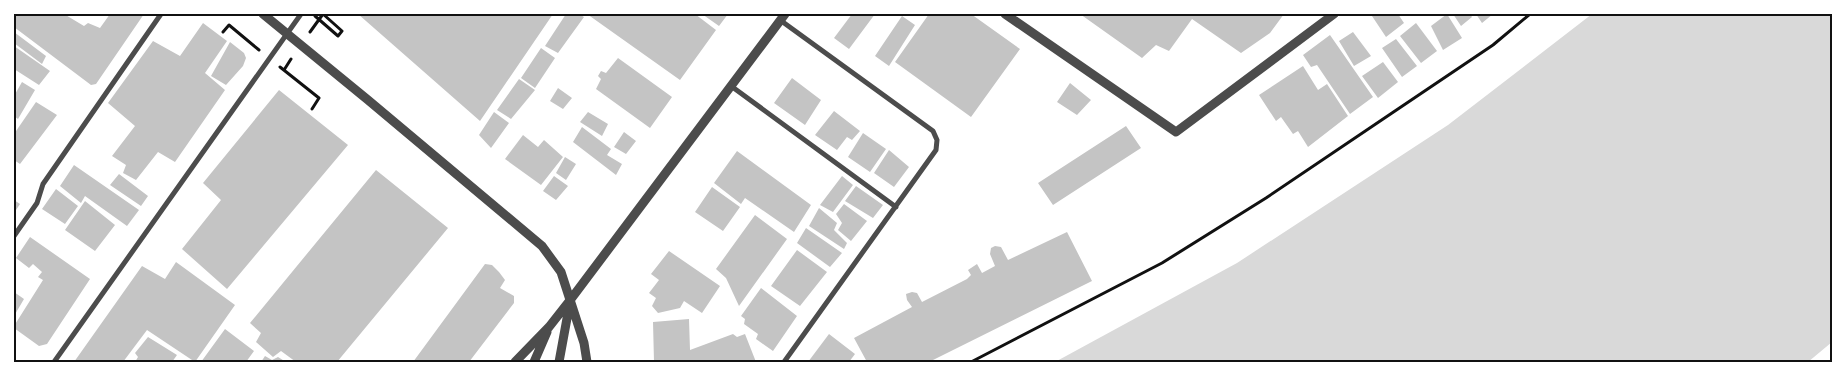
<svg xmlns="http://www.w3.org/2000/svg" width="1846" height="376" viewBox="0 0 1846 376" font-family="'Public Sans',sans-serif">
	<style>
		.water { fill: #d9d9d9 }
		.building { fill: #c4c4c4 }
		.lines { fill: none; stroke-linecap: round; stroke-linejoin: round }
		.path { stroke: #111; stroke-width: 3 }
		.minor { stroke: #4c4c4c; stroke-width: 5 }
		.tertiary { stroke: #4c4c4c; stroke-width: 9 }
		.neatline { fill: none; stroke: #111; stroke-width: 2 }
	</style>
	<rect width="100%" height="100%" fill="#fff"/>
	<!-- water -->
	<path class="water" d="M1592,14H1832V342L1808,362H1055L1237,263L1448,125Z"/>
	<!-- building -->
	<path class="building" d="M14,14H64L84,26L88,23L100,28L110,14H144L96,84L91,85L14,27Z
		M358,14H553L480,121Z
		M566,14H579L584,17L558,53L545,46Z
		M587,14H695L716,30L680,80Z
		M702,14H728L719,26Z
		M852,14H875L849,49L834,38Z
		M929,14H971L1020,49L971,117L895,62Z
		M1080,14L1244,15L1284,14L1270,33L1241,53L1192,19L1169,51L1156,45L1142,58Z
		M1375,14H1398L1404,23L1386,37L1372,16Z
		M1447,14L1462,38L1443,50L1431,26Z
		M1453,14H1470L1472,17L1461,26Z
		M1476,14H1493L1482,23Z
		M902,16L915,25L889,66L875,56Z
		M203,23L227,41L205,73L225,90L175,162L158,152L136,180L123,173L126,165L112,156L135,126L108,103L153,41L180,56Z
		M1416,23L1437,51L1421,63L1400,36Z
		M14,32L46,56L42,64L14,43Z
		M1353,32L1371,56L1354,66L1339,41Z
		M1330,35L1373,97L1350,114L1317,65L1311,67L1303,55Z
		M1396,39L1417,66L1402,77L1382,48Z
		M230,42L244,53L246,58L243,66L226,85L211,76Z
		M14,46L50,71L39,85L14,69Z
		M541,48L555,58L535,88L521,78Z
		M618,58L672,97L650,128L596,89L601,79L598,76L601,71L606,73Z
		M1383,62L1398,82L1378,98L1362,76Z
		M1303,66L1318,90L1327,84L1348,116L1308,147L1298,131L1293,134L1281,117L1276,121L1259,95Z
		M792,78L821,100L805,125L774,103Z
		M519,79L535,90L511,119L497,110Z
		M22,82L35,90L18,119L14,116V96Z
		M1070,83L1091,100L1077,115L1057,102Z
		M558,88L572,98L563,109L550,101Z
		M279,90L348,145L227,289L182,249L221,200L203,183Z
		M36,102L57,115L20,164L14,160V134Z
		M834,111L860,131L852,140L847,137L837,150L815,135Z
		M494,112L509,123L491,148L479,135Z
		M588,112L608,124L602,136L580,122Z
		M1126,126L1141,148L1053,205L1038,183Z
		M582,127L611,149L607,155L622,164L616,175L573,142Z
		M624,132L636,141L626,154L614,147Z
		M863,133L886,149L870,172L848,157Z
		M523,135L538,147L544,140L563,157L541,185L505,159Z
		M889,150L909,167L894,187L874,173Z
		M737,151L811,205L794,232L745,198L741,204L714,183Z
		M565,157L576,164L566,180L556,173Z
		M74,165L139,210L127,226L85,196L81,203L60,186Z
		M376,170L448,228L337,362H296L281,351L273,357L256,342L261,333L250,323Z
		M119,174L148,196L141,206L110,185Z
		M554,176L568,186L556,200L543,191Z
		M842,176L853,185L833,212L820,205Z
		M856,186L883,205L873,218L845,201Z
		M712,187L740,207L723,231L695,212Z
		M56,189L78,206L65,224L42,209Z
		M14,200L20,204L14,213Z
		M85,201L115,225L95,251L65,230Z
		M844,204L867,221L851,241L838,230L842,223L836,214Z
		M819,208L837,223L834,230L847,243L844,249L809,226Z
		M755,215L787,239L739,306L726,278L716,269Z
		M806,228L842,253L830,267L797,243Z
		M1067,232L1092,281L929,362H867L854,338L912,307L907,300L906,294L912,292L917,293L922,302L967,279L971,275L968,270L977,264L982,273L995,266L990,254L991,248L995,246L1001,247L1008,260Z
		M30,237L90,279L47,344L39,346L14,328V326L43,280L38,277L42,272L33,264L29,268L16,258Z
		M797,250L827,272L800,306L771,286Z
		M669,251L720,286L702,313L684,301L680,308L658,313L652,306L656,298L649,293L659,280L651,274Z
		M176,262L235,305L195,362L147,330L123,362H74L142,266L165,279Z
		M485,264L492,265L499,272L505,280L500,288L514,296V303L469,362H413Z
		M761,288L797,316L773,351L756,339L758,334L744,324L745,319L741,316Z
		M14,292L24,299L14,316Z
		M689,319L690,350L733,334L737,337L745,334L756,362H654L653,322Z
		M225,329L254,351L246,362H201Z
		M829,334L855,354L849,362H808Z
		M148,337L177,355L172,362H135L138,357L135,353Z
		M265,356L272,360L278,357L286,362H261Z"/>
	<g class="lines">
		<!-- path -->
		<path class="path" d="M223,32L229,25L259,50
			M310,32L323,14L342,31L338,36L315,16
			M280,67L319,98L312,109
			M284,70L291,59
			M971,362L1162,263L1266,198L1392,113L1493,45L1530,14"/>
		<!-- minor -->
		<path class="minor" d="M780,20L933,131L937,140L936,150L784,362
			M731,86L896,207
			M14,236L37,203L43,184L161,14
			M54,362L301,14"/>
		<!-- tertiary -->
		<path class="tertiary" d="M263,14L368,100L542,246L561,272L584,343L587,362
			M1005,14L1176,132L1334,14
			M515,362L549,327L571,299L785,14
			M534,362L547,332
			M559,362L570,302"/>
	</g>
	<!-- border -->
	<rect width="1846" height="376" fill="none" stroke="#ffffff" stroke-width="30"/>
	<rect x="15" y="15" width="1816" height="346" class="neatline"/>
</svg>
